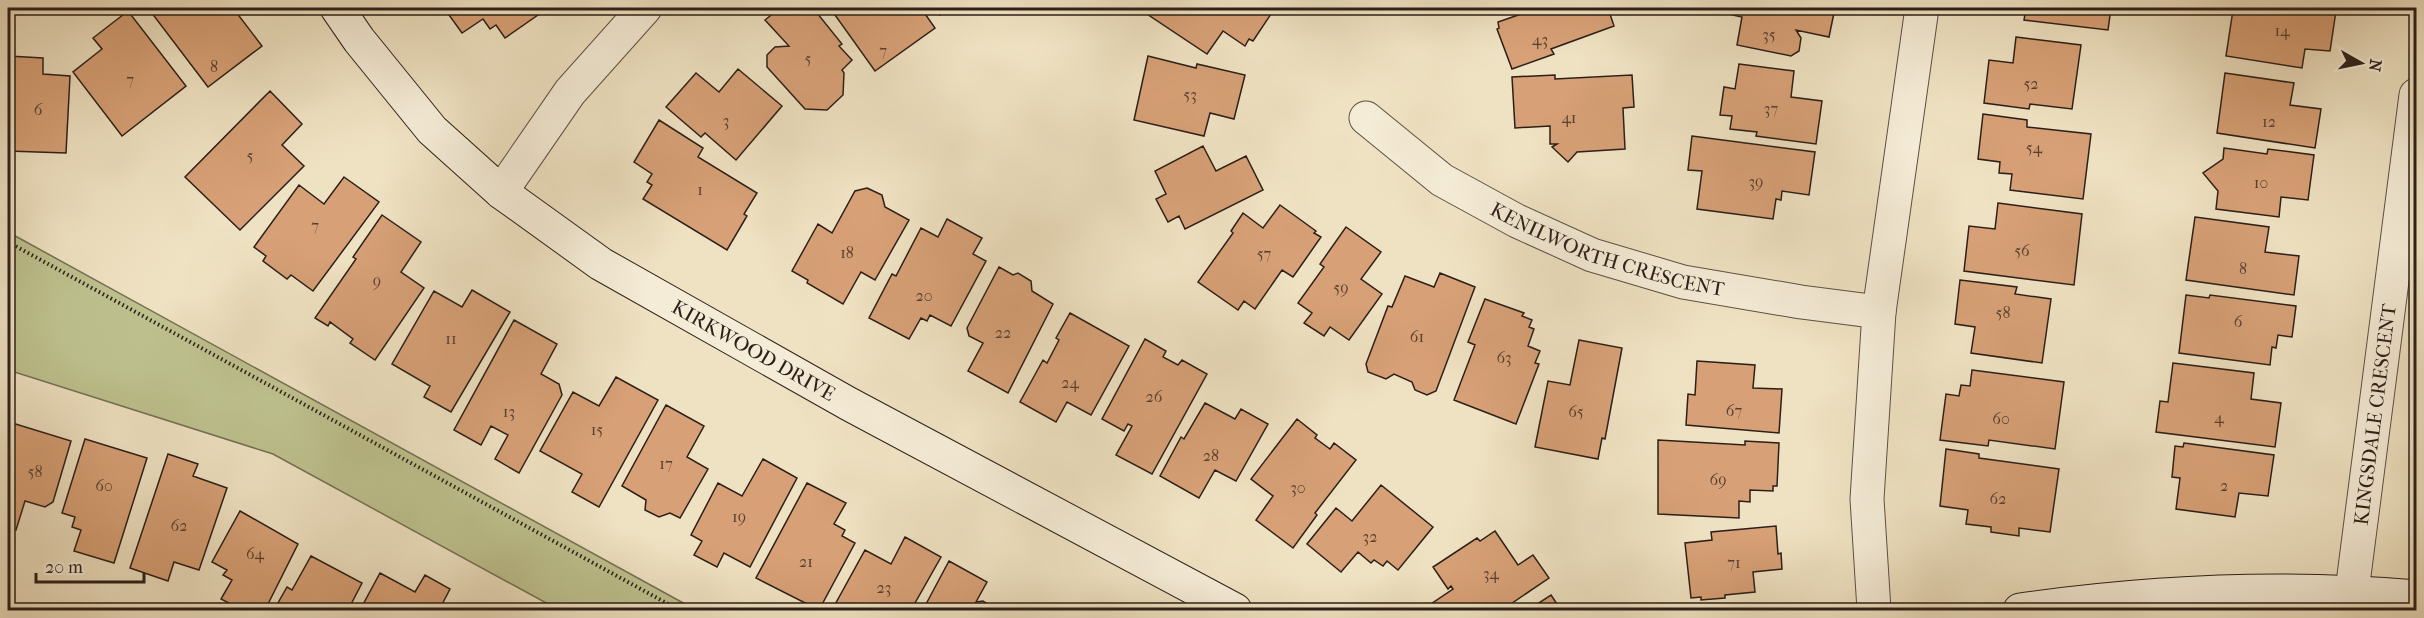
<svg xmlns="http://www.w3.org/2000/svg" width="2424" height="618" viewBox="0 0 2424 618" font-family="'IM FELL French Canon',serif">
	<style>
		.green { fill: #bec28f; stroke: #757054; stroke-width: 1.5 }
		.building { fill: #d7a076; stroke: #2c1f19; stroke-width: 1.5 }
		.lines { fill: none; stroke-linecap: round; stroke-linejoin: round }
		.street-casing { stroke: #5d5043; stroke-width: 35 }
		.secondary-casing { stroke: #2c1f19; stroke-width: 35 }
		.path { stroke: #2c1f19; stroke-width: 4; stroke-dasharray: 1.5 3; stroke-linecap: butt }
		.street { stroke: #f5ecd7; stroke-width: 33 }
		.secondary { stroke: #f5ecd7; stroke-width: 33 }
		.labels { text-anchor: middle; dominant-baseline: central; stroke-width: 6; stroke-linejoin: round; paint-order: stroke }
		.number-label { font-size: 16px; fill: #573f30 }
		.street-label { font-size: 20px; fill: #2c1f19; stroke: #f5ecd7 }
	</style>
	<rect width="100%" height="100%" fill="#efe2c2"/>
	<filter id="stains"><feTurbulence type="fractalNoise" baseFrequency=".00333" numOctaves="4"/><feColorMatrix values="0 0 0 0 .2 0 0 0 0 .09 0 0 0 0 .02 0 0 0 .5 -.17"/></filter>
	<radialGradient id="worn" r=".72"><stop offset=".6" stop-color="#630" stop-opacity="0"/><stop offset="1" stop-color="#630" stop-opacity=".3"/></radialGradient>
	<!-- green -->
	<path class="green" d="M8,232L696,610H559L273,454L8,370Z"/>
	<!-- building -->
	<path class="building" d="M148,8H233L262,46L208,87Z
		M444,8H548L505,38L496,25L490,29L483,19L462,33Z
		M780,8H813L842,44L839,46L852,60L842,70L844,73L843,95L827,110L805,109L767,67V55L775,47L789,46L765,20Z
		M830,8H921L935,28L875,71Z
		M934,8H950L940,15Z
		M1152,8H1275L1253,41L1249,39L1245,46L1223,31L1207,54L1147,14Z
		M1522,8H1608L1614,26L1551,49L1554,54L1512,69L1497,29L1499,28L1498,22L1524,13Z
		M1733,8H1835L1829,37L1796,30L1801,38L1799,51L1791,56L1737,45L1742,17L1732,15Z
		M2026,8H2111L2108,30L2024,20Z
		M2247,8H2312L2336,11L2330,51L2305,49L2302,68L2226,56L2233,10L2246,12Z
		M128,11L186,86L122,136L73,72L102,49L93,38Z
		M2016,37L2081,45L2072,109L2030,104L2029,109L1984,103L1989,60L2013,63Z
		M8,56L43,58V74L70,76L66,153L8,151Z
		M1148,56L1196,68L1197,64L1245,75L1234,119L1210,113L1204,136L1134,120Z
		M1739,64L1794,71L1791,97L1822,101L1816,144L1756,136L1757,132L1730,129L1732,116L1720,115L1724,87L1735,89Z
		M738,69L782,106L736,160L705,133L701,137L666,107L696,73L719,92Z
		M2225,73L2294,83L2290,105L2321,109L2315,148L2217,133Z
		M1555,75V79L1632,75L1634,107L1623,108L1625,149L1577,152L1568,162L1552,147L1557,144H1550V126L1515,128L1512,77Z
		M270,91L302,124L282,145L304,166L240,230L185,177Z
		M1983,114L2027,120V127L2091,134L2083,199L2010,190L2012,174L1999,173L2000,162L1978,159Z
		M659,120L703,148L698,157L757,193L744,214L747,216L727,250L643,199L652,185L647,182L652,174L634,162Z
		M1692,136L1815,152L1809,195L1782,191L1781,200L1776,199L1773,219L1697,209L1702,171L1688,170Z
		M1203,146L1216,171L1246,156L1263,190L1185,229L1179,216L1168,222L1156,199L1166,194L1155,171Z
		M2224,148L2267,154L2268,149L2314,155L2308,200L2281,197L2279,217L2216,209L2218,191L2203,173L2223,159Z
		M344,177L379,202L313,291L291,275L287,279L263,261L266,256L254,247L299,185L324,204Z
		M867,188L882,195L885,207L909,220L875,280L861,272L843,304L807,283L808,280L792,271L818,224L832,233L855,191Z
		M1998,203L2082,214L2074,285L1964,271L1969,226L1995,229Z
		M1280,205L1316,231L1314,233L1321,237L1293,277L1282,270L1255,309L1244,301L1238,310L1198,282L1233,233L1231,231L1243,213L1263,228Z
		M382,215L421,242L401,272L424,288L375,360L350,343L353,339L330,322L328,326L315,318L356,259L353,257Z
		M2195,217L2269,227L2265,252L2299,256L2294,295L2186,280Z
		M947,219L982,238L973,254L986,261L951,326L930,315L927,321L921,318L909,339L869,318L892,274L896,276L921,228L938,237Z
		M1346,227L1381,252L1361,279L1382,294L1349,340L1330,327L1324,336L1304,323L1312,313L1298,303L1324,267L1320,264Z
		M999,267L1013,275L1018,273L1031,281L1032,291L1053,304L1008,393L968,371L983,343L969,336L967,328Z
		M1440,273L1475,287L1436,391L1427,395L1415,390L1412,382L1394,374L1386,379L1368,372L1366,364L1388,306L1392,307L1405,276L1434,287Z
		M1960,280L2017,287L2015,294L2051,299L2042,363L1971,353L1975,327L1955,324Z
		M472,290L510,312L451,412L424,397L430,386L392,364L434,291L462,307Z
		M2186,295L2209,298L2210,295L2296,306L2292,337L2278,335L2276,348L2272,347L2270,365L2179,353Z
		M1485,299L1524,313L1522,316L1532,320L1529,327L1534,329L1528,346L1540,351L1535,363L1539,364L1516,424L1454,400L1475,345L1468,342Z
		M1070,313L1129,346L1091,415L1067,402L1056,422L1020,402L1043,360L1047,363L1059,340L1056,338Z
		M514,320L557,344L541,374L559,384L562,395L519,473L495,459L508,435L491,426L481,445L454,430Z
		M1145,339L1166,351L1163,357L1178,365L1182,360L1207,374L1152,474L1116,455L1132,426L1128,424L1124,431L1102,419Z
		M1579,340L1622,348L1605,439L1602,438L1598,459L1535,447L1548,381L1570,385Z
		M1697,361L1755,365L1753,388L1782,389L1779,433L1686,425L1688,394L1695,395Z
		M2173,363L2254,373L2251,399L2281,403L2275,447L2156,432L2160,401L2168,402Z
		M1972,370L2064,382L2055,449L1989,440L1988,446L1940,440L1946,394L1959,396L1961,385L1970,386Z
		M616,377L658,400L599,507L572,492L582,474L540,451L573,392L599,406Z
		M1205,403L1235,419L1241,409L1268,424L1236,481L1215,470L1199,498L1160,476L1181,437L1184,439Z
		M666,405L704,426L687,457L708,469L680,518L670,513L659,517L645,510L646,500L622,486Z
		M1297,419L1317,435L1315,438L1330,449L1334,443L1356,460L1315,513L1317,515L1293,548L1256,520L1273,496L1251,479Z
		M9,422L71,441L53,502L45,507L25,501L16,530L8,527V428Z
		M85,439L147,458L114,563L74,551L81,530L72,527L75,517L62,513Z
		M1658,440L1745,445V441L1779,443L1777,486H1773V491L1750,490V502L1739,501V518L1658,514Z
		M2184,443L2274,455L2268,496L2239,493L2235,517L2176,509L2180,478L2172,477L2175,446L2183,447Z
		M1946,449L1979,454V458L2059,469L2050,532L2019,528V536L1991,532V527L1966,524L1968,510L1940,506Z
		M168,454L198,464L193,476L227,488L199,570L174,562L168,581L130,568Z
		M763,459L797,478L750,567L724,553L717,567L694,555L702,541L691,535L718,483L742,496Z
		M807,483L846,503L834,524L845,530L842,536L855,543L819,610L756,578Z
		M1381,485L1433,527L1398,570L1387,561L1383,566L1374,560L1371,563L1358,552L1341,572L1307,544L1336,508L1352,521Z
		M240,511L298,544L265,610H242L221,599L232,580L223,575L227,570L212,562Z
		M1776,526L1778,554L1781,553L1782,569L1753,572L1755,592L1725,595V598L1701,600V597L1691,598L1685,543L1712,540L1711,532Z
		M1495,531L1518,565L1533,555L1549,578L1502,610H1422L1453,589L1451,586L1448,589L1433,567L1477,538L1480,541Z
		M905,537L941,557L911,610H832L865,550L891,564Z
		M311,556L362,583L348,610H274L287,587L292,590Z
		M949,561L987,582L976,602L983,601L997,610H930L931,608L925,606Z
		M380,573L415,592L425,575L450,589L439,610H360Z
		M1551,595L1561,610H1528Z"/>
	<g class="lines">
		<!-- street casing -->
		<g class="street-casing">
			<g id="street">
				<path id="s1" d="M1366,118L1442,180L1517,221L1592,255L1683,282L1801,302L1879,312"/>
				<path d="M501,192L570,92L645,8"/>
				<path id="s2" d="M2352,591L2416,95"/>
				<path d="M1874,610L1867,499L1879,312L1922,8"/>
			</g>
		</g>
		<!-- secondary casing -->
		<g class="secondary-casing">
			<g id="secondary">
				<path id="s3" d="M337,8L359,40L432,130L501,192L601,264L849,404L1235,610"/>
				<path d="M2020,610C2154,591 2282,585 2416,597"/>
			</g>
		</g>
		<!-- path -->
		<path class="path" d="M8,242L679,610"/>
		<!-- street -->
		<use href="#street" class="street"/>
		<!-- secondary -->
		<use href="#secondary" class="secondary"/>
	</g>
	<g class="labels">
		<!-- number labels -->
		<g class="number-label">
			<text x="2282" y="30">14</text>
			<text x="1769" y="34">35</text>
			<text x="1540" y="39">43</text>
			<text x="883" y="50">7</text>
			<text x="808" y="58">5</text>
			<text x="214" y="66">8</text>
			<text x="130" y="79">7</text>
			<text x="2031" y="83">52</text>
			<text x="1190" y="94">53</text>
			<text x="1771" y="108">37</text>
			<text x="38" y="109">6</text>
			<text x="1569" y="117">41</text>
			<text x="726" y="120">3</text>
			<text x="2269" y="121">12</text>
			<text x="2034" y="147">54</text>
			<text x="250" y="155">5</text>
			<text x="1756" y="181">39</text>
			<text x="2261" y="182">10</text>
			<text x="700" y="189">1</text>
			<text x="315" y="225">7</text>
			<text x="2022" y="250">56</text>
			<text x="847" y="252">18</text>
			<text x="1264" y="253">57</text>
			<text x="2243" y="268">8</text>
			<text x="377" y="280">9</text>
			<text x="1341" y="287">59</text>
			<text x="924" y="295">20</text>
			<text x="2003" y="312">58</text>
			<text x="2238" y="321">6</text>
			<text x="1003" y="332">22</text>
			<text x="1417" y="336">61</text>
			<text x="451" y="338">11</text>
			<text x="1504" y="357">63</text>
			<text x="1070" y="382">24</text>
			<text x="1154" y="396">26</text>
			<text x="1734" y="410">67</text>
			<text x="509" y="411">13</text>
			<text x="1576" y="411">65</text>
			<text x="2219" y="417">4</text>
			<text x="2001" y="418">60</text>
			<text x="597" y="429">15</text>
			<text x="1211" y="455">28</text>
			<text x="666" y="463">17</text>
			<text x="35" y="471">58</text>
			<text x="1718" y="479">69</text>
			<text x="104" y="485">60</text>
			<text x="2224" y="485">2</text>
			<text x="1298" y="487">30</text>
			<text x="1998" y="498">62</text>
			<text x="739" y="516">19</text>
			<text x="179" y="525">62</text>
			<text x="1370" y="536">32</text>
			<text x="255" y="553">64</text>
			<text x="806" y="561">21</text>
			<text x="1734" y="562">71</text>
			<text x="1491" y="573">34</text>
			<text x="884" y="587">23</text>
		</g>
		<!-- street labels -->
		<g class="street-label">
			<text stroke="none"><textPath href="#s1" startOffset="279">KENILWORTH CRESCENT</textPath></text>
			<text stroke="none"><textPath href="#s3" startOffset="546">KIRKWOOD DRIVE</textPath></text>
			<text stroke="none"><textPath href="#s2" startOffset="178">KINGSDALE CRESCENT</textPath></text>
		</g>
	</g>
	<!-- margin -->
	<rect width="2424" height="618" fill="none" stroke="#efe2c2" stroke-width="30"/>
	<rect x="9" y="9" width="2406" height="600" fill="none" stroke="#2c1f19" stroke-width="3"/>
	<rect x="15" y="15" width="2394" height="588" fill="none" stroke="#2c1f19" stroke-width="1.5"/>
	<!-- north arrow -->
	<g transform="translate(2361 63) rotate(99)" stroke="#f5ecd7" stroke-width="4.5" paint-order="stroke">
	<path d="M0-4.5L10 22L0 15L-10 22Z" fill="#2c1f19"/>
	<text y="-9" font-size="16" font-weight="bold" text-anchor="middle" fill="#2c1f19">N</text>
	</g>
	<!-- scale -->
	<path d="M36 573v9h108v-9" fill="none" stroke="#2c1f19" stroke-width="3"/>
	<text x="45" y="573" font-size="18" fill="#2c1f19" stroke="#f5ecd7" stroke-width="4.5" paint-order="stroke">20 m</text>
	<rect width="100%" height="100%" filter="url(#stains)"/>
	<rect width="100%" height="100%" fill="url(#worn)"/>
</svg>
